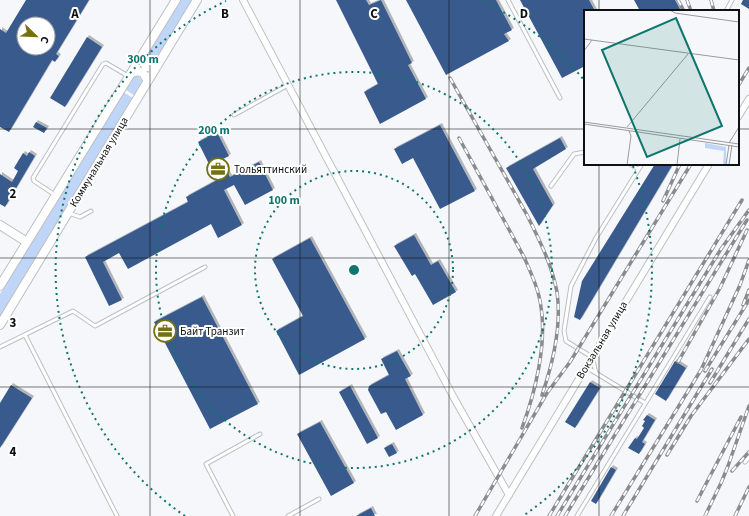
<svg xmlns="http://www.w3.org/2000/svg" width="749" height="516" viewBox="0 0 749 516" font-family="'Source Sans 3',sans-serif">
	<style>
		.green { fill: #bfd6f9 }
		.building { fill: #385a8c; fill-rule: evenodd; filter: url(#shadow) }
		.lines { fill: none; stroke-linecap: round; stroke-linejoin: round }
		.lane-casing { stroke: #bdbfc1; stroke-width: 5 }
		.street-casing { stroke: #bdbfc1; stroke-width: 8 }
		.secondary-casing { stroke: #bdbfc1; stroke-width: 10 }
		.lane { stroke: #fff; stroke-width: 3 }
		.street { stroke: #fff; stroke-width: 6 }
		.secondary { stroke: #fff; stroke-width: 8 }
		.rail-casing { stroke: #8a8b8d; stroke-width: 3.5 }
		.rail { stroke: #fff; stroke-width: 2; stroke-dasharray: 6; stroke-linecap: butt }
		.grid { fill: none; stroke: #0f1011; stroke-width: 1; stroke-opacity: 0.55 }
		.ring { fill: none; stroke: #0f766e; stroke-width: 2; stroke-dasharray: 2 4 }
		.labels { text-anchor: middle; dominant-baseline: central; stroke-width: 4; stroke-linejoin: round; paint-order: stroke }
		.street-label { font-size: 11px; fill: #0f1011; stroke: #fff }
		.poi-label { font-size: 11px; fill: #0f1011; stroke: #fff; text-anchor: start }
		.inset-road { fill: none; stroke: #999b9d; stroke-width: 1 }
		.view { fill: #0f766e; fill-opacity: 0.15; stroke: #0f766e; stroke-width: 2 }
		.inset-edge { fill: none; stroke: #0f1011; stroke-width: 2 }
		.grid-label { font-size: 13px; text-anchor: middle; font-weight: bold; fill: #0f1011; stroke: #fff; stroke-width: 4; stroke-linejoin: round; paint-order: stroke }
		.centre { fill: #0f766e; stroke: #fff; stroke-width: 2 }
		.ring-label { font-size: 12px; text-anchor: middle; font-weight: bold; fill: #0f766e; stroke: #fff; stroke-width: 4; stroke-linejoin: round; paint-order: stroke }
	</style>
	<defs>
		<filter id="shadow"><feDropShadow dx="2" dy="-2" stdDeviation="0" flood-color="#0004"/></filter>
	</defs>
	<rect width="100%" height="100%" fill="#f5f7fa"/>
	<!-- green -->
	<path class="green" d="M180,0H193L154,64L150,65L145,61L146,55Z
		M134,76H138L142,81L135,96L125,89Z
		M123,92L133,98L0,317V294Z"/>
	<!-- building -->
	<path class="building" d="M26,0H89L56,54L59,56L55,62L52,60L9,132L0,127V29L6,33ZM24,24H48V48H24Z
		M336,0H366L369,5L381,0L412,63L408,65L426,99L380,124L364,92L378,84Z
		M406,0H496L512,30L504,34L509,41L446,75Z
		M520,0H589L595,11H585V66L562,78Z
		M634,0H675L681,11H640Z
		M743,0H749V9L741,4Z
		M87,37L102,47L65,107L50,98Z
		M36,122L47,128L44,133L33,127Z
		M440,125L475,191L440,209L413,158L402,164L394,149Z
		M217,132L229,156L221,160L230,177L259,162L273,190L245,205L234,185L224,190L242,225L218,238L211,224L128,269L119,253L103,262L122,300L109,306L85,257L188,202L186,197L217,180L198,142Z
		M560,138L566,149L533,169L553,205L539,226L506,168Z
		M29,152L35,156L5,207L0,204V174L12,182L18,171L14,168L23,153L27,156Z
		M655,164H673L580,320L574,317L582,281Z
		M414,235L431,265L438,261L456,292L433,305L415,274L412,276L394,246Z
		M310,238L365,339L299,375L276,331L303,316L272,259Z
		M202,297L258,404L210,429L154,322Z
		M397,351L411,376L405,379L423,415L396,430L386,412L381,414L368,390L369,386L389,375L381,359Z
		M675,361L686,368L666,401L655,394Z
		M590,382L600,388L575,428L565,422Z
		M11,385L32,398L0,448V403Z
		M350,386L378,438L367,444L339,392Z
		M647,415L655,420L642,442L645,444L639,454L628,448L635,438L637,439L644,428L642,426L645,421L643,420Z
		M320,422L354,483L331,496L297,434Z
		M392,444L397,453L389,457L384,448Z
		M611,467L616,470L596,504L591,501Z
		M371,508L375,516H356Z"/>
	<g class="lines">
		<!-- lane casing -->
		<g class="lane-casing">
			<path id="lane" d="M508,0L560,98
				M726,11L732,0
				M234,115L288,85
				M630,164L638,169
				M551,186L574,154L585,152
				M55,195L34,181L33,178L103,64L106,63L128,76
				M69,213L80,217L91,211
				M25,335L117,516
				M0,347L73,311L95,326L205,267
				M586,367L645,403
				M596,373L592,357L566,341L564,331L571,286L596,238L642,164
				M745,462L749,457
				M233,516L206,464L260,434
				M288,516L319,499
				M577,516L710,297"/>
		</g>
		<!-- street casing -->
		<g class="street-casing">
			<path id="street" d="M243,0L454,398L509,495
				M738,117L749,99
				M496,516L709,164"/>
		</g>
		<!-- secondary casing -->
		<g class="secondary-casing">
			<path id="secondary" d="M141,57C144,66 147,70 157,66
				M132,73L138,71L143,73L148,81
				M0,225L27,242
				M0,286L176,0
				M0,325L197,0"/>
		</g>
		<!-- lane -->
		<use href="#lane" class="lane"/>
		<!-- street -->
		<use href="#street" class="street"/>
		<!-- secondary -->
		<use href="#secondary" class="secondary"/>
		<!-- rail casing -->
		<g class="rail-casing">
			<path id="rail" d="M678,0L684,11
				M687,0L691,11
				M711,0L714,11
				M450,78L527,215C539,239 552,265 557,292C562,327 553,363 542,395
				M738,86L749,68
				M459,138L524,257C531,273 539,290 541,307C547,345 535,393 522,428
				M663,201L680,164
				M743,305L749,290
				M678,362L720,288L747,230
				M705,371L749,300
				M710,383L749,319
				M667,455L691,416L749,339
				M732,471L749,452
				M697,501L741,417
				M475,516L547,393L570,362L691,164
				M549,516L742,200
				M557,516L721,249L749,210
				M565,516L747,220
				M611,516L701,370L740,285L749,260
				M623,516L712,369
				M705,516L721,483L728,466L749,406
				M735,516L749,487"/>
		</g>
		<!-- rail -->
		<use href="#rail" class="rail"/>
	</g>
	<!-- grid -->
	<path class="grid" d="M150,0V516M300,0V516M449,0V516M599,0V11M0,129H585M738,129H749M599,164V516M0,258H749M0,387H749"/>
	<!-- distance rings -->
	<g class="ring">
		<circle cx="354" cy="270" r="99"/>
		<circle cx="354" cy="270" r="198"/>
		<path d="M185 516A298 298 0 0 1 226 1M482 1A298 298 0 0 1 584 80M633 166A298 298 0 0 1 523 516"/>
	</g>
	<!-- icons -->
	<defs>
		<g id="office-ring" transform="scale(1.15)"><circle r="9.5" fill="#fff" stroke="#737113" stroke-width="1.5"/><path d="M-6-3h4V-5.5h4V-3h4V5H-6ZM-1-4.5V-3h2v-1.5ZM-6 0V1H6V0Z" fill="#737113"/></g>
	</defs>
	<g fill-rule="evenodd">
		<use href="#office-ring" x="218" y="169"/>
		<use href="#office-ring" x="165" y="331"/>
	</g>
	<g class="labels">
		<!-- street labels -->
		<g class="street-label">
			<text transform="translate(99 162) rotate(-59)">Коммунальная улица</text>
			<text transform="translate(602 340) rotate(-59)">Вокзальная улица</text>
		</g>
		<!-- poi labels -->
		<g class="poi-label">
			<text x="234" y="169">Тольяттинский</text>
			<text x="180" y="331">Байт Транзит</text>
		</g>
	</g>
	<!-- overview -->
	<g transform="translate(584 10)">
		<rect width="155" height="155" fill="#f5f7fa"/>
		<path d="M121,133L142,137V155H139L140,141L121,138Z" fill="#bfd6f9"/>
		<path class="inset-road" d="M86,0L91,3L155,12M0,29L155,50M0,41L8,30M0,112L155,134M0,114L155,137M43,117L104,44M145,133L155,117M43,155L47,126L45,121M93,155L96,129M142,155L145,135M145,155L148,135"/>
		<path class="view" d="M92,8L138,116L63,147L18,40Z"/>
		<rect width="155" height="155" class="inset-edge"/>
	</g>
	<g class="grid-label">
		<text x="75" y="18">A</text>
		<text x="225" y="18">B</text>
		<text x="374" y="18">C</text>
		<text x="524" y="18">D</text>
		<text x="13" y="198">2</text>
		<text x="13" y="327">3</text>
		<text x="13" y="456">4</text>
	</g>
	<circle cx="354" cy="270" r="6" class="centre"/>
	<g class="ring-label">
		<text x="143" y="63">300 m</text>
		<text x="214" y="134">200 m</text>
		<text x="284" y="204">100 m</text>
	</g>
	<!-- north arrow -->
	<g transform="translate(36 36) rotate(113)"><circle r="19" fill="#ffffff" stroke="#9f9fa0"/>
	<path d="M0-3L7 15L0 10L-7 15Z" fill="#737113"/>
	<text y="-6" font-size="11" font-weight="bold" text-anchor="middle" fill="#0f1011">С</text>
	</g>
</svg>
